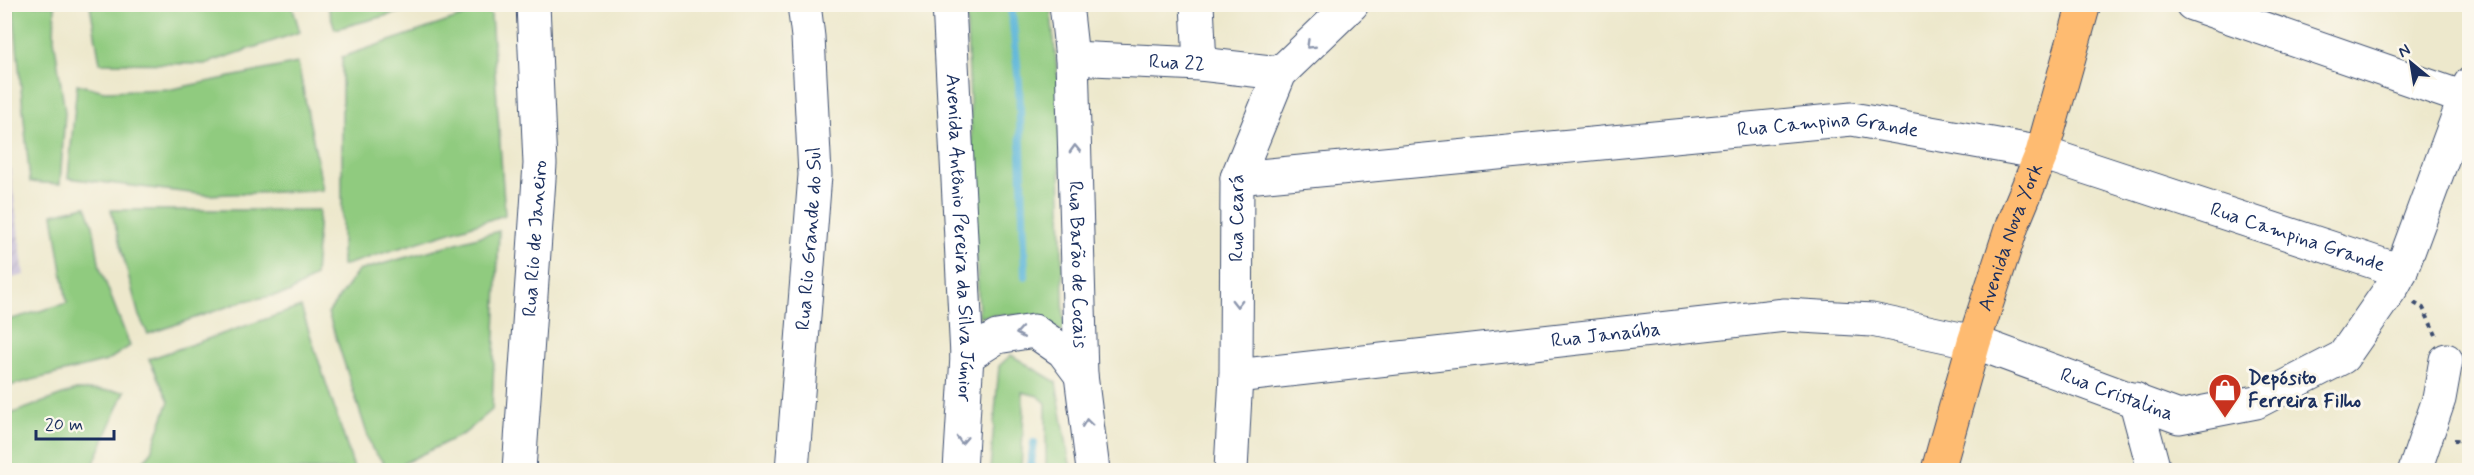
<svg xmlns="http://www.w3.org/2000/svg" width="2474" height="475" viewBox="0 0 2474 475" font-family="Mynerve,sans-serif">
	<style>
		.industrial { fill: url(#industrial-furrows) }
		.green { fill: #90cb7f; stroke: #567d6e; stroke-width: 1.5 }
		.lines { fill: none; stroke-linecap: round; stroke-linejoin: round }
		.stream { stroke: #5bb6d9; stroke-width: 8 }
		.minor-casing { stroke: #3a4b6e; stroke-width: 35 }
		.major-casing { stroke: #3a4b6e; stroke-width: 35 }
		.path { stroke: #3a4b6e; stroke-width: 4; stroke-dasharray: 4.5 4.5; stroke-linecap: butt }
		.minor { stroke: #fff; stroke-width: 33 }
		.major { stroke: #febb71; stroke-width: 33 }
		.oneway { stroke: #8d97ae }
		.labels { text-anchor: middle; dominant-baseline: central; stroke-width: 6; stroke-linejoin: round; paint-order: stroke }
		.street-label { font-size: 20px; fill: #1b2f5e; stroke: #fbf7ec }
		.poi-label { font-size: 20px; font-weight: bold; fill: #1b2f5e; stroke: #fbf7ec; text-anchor: start }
	</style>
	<defs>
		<pattern id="industrial-furrows" width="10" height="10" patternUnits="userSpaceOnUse" patternTransform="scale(1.5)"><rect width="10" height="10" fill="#c8bfd8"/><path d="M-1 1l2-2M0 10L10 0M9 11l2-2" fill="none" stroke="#aba4bc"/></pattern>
	</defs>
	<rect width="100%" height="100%" fill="#fbf7ec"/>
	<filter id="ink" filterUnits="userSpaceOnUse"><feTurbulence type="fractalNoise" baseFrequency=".0167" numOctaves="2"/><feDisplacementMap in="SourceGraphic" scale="12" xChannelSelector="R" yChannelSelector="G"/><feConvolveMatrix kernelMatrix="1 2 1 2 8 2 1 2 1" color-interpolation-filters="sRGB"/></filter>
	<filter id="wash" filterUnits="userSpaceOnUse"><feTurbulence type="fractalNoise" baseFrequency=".008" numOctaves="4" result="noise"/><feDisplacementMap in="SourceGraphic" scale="24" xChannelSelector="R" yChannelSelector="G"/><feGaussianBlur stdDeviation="1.35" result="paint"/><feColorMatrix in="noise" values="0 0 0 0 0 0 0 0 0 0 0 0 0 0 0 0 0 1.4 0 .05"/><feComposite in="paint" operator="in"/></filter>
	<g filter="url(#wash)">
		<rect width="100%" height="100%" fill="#ede8cc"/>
		<!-- industrial -->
		<path class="industrial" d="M5,128L24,275L5,280H4Z"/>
		<!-- green -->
		<path class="green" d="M327,4H427V5L335,29Z
			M13,5H55L54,38L65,112L60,184L30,182Z
			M90,5H292L300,32L205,64L100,63Z
			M966,5H1050L1058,79L1064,332C1033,318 1014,310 979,317Z
			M484,9L491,15L505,215L342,266V57Z
			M298,63L323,190L207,195L68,178L77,84L104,91L172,89Z
			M86,206L93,225L100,268L130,346L107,361L5,387V321L67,303L53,214Z
			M111,210H319L315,276L289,293L244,301L148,334L139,316Z
			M499,231L492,410L465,433L390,470L372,449L328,313L358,271Z
			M301,307L354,468L352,470H134L150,454L169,401L149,359Z
			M1011,355L1056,382L1071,470H1046V403L1038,396L1022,392L1024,410L1021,470H990L999,366Z
			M76,390L125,391L91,470H5V416Z"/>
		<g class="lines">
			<!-- stream -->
			<path class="stream" d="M1011,4L1019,84L1025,276
				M1030,470L1034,443"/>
		</g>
	</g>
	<g filter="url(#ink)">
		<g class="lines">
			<!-- minor casing -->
			<g class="minor-casing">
				<g id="minor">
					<path id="s1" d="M949,4L967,356L960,470"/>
					<path id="s2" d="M1066,4L1072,58L1081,375L1093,470"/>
					<path d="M1197,4L1200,64"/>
					<path d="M2192,4L2464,98"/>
					<path id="s3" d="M1072,58L1200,64L1280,73"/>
					<path id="s4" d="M1237,178L1852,119L2042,153L2401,271"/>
					<path d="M967,356L997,337L1034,331L1063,351L1081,375"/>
					<path id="s5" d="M1236,376L1785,315L1872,320L1974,342L2179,417L2256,402L2343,357L2394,284L2401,271L2470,84"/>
					<path d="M2135,399L2154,470"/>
					<path id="s6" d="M519,470L540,164L533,4"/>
					<path id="s7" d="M792,470L815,175L808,37L804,4"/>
					<path id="s8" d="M1231,470L1236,376L1237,178L1280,73L1352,4"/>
					<path d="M2415,470L2439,399L2446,360"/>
				</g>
			</g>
			<!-- major casing -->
			<g class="major-casing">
				<g id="major">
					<path id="s9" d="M1938,470L1974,342L2013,223L2042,153L2084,4"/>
				</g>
			</g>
			<!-- path -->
			<path class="path" d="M2414,303L2423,308L2436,335
				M2454,440L2470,441"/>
			<!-- minor -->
			<use href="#minor" class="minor"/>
			<!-- major -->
			<use href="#major" class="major"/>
		</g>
		<!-- one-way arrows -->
		<defs><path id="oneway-chevron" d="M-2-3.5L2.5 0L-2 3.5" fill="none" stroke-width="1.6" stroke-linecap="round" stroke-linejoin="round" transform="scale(1.5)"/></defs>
		<g class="oneway">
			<use href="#oneway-chevron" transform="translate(1310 45) rotate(136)"/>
			<use href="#oneway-chevron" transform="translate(1075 149) rotate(-92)"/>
			<use href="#oneway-chevron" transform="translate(1237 303) rotate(90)"/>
			<use href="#oneway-chevron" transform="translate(1020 333) rotate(170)"/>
			<use href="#oneway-chevron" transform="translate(1087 423) rotate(-97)"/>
			<use href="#oneway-chevron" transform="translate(962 440) rotate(93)"/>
		</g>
	</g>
	<!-- icons -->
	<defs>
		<g id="shop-pin" transform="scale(1.725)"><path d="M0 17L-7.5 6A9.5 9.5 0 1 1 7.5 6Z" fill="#c8321e" stroke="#fbf7ec"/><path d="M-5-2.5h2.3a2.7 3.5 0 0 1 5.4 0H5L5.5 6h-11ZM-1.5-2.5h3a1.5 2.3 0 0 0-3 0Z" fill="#fff"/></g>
	</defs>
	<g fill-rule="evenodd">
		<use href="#shop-pin" x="2225" y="390"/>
	</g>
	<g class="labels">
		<!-- street labels -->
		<g class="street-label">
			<text stroke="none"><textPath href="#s3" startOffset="105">Rua 22</textPath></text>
			<text stroke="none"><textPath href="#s4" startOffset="594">Rua Campina Grande</textPath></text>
			<text stroke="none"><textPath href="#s8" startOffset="252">Rua Ceará</textPath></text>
			<text stroke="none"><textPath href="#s4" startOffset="1080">Rua Campina Grande</textPath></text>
			<text stroke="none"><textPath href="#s6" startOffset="232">Rua Rio de Janeiro</textPath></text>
			<text stroke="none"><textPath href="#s7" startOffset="232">Rua Rio Grande do Sul</textPath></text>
			<text stroke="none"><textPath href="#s1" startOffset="234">Avenida Antônio Pereira da Silva Júnior</textPath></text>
			<text stroke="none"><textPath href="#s9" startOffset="244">Avenida Nova York</textPath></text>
			<text stroke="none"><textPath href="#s2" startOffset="261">Rua Barão de Cocais</textPath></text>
			<text stroke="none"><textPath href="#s5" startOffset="372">Rua Janaúba</textPath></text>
			<text stroke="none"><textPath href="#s5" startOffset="896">Rua Cristalina</textPath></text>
		</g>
		<!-- poi labels -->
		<g class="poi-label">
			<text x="2248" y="378">Depósito<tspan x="2248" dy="23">Ferreira Filho</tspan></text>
		</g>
	</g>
	<!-- margin -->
	<rect width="2474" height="475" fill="none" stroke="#fbf7ec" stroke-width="24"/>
	<!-- north arrow -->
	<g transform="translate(2411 63) rotate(330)" stroke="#fbf7ec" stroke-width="4.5" paint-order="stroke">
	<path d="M0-4.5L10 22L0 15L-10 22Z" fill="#1b2f5e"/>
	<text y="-9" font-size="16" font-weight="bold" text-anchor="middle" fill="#1b2f5e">N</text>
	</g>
	<!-- scale -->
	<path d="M36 430v9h78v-9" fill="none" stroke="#1b2f5e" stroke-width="3"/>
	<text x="45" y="430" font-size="18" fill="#1b2f5e" stroke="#fbf7ec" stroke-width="4.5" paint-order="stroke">20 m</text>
</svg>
